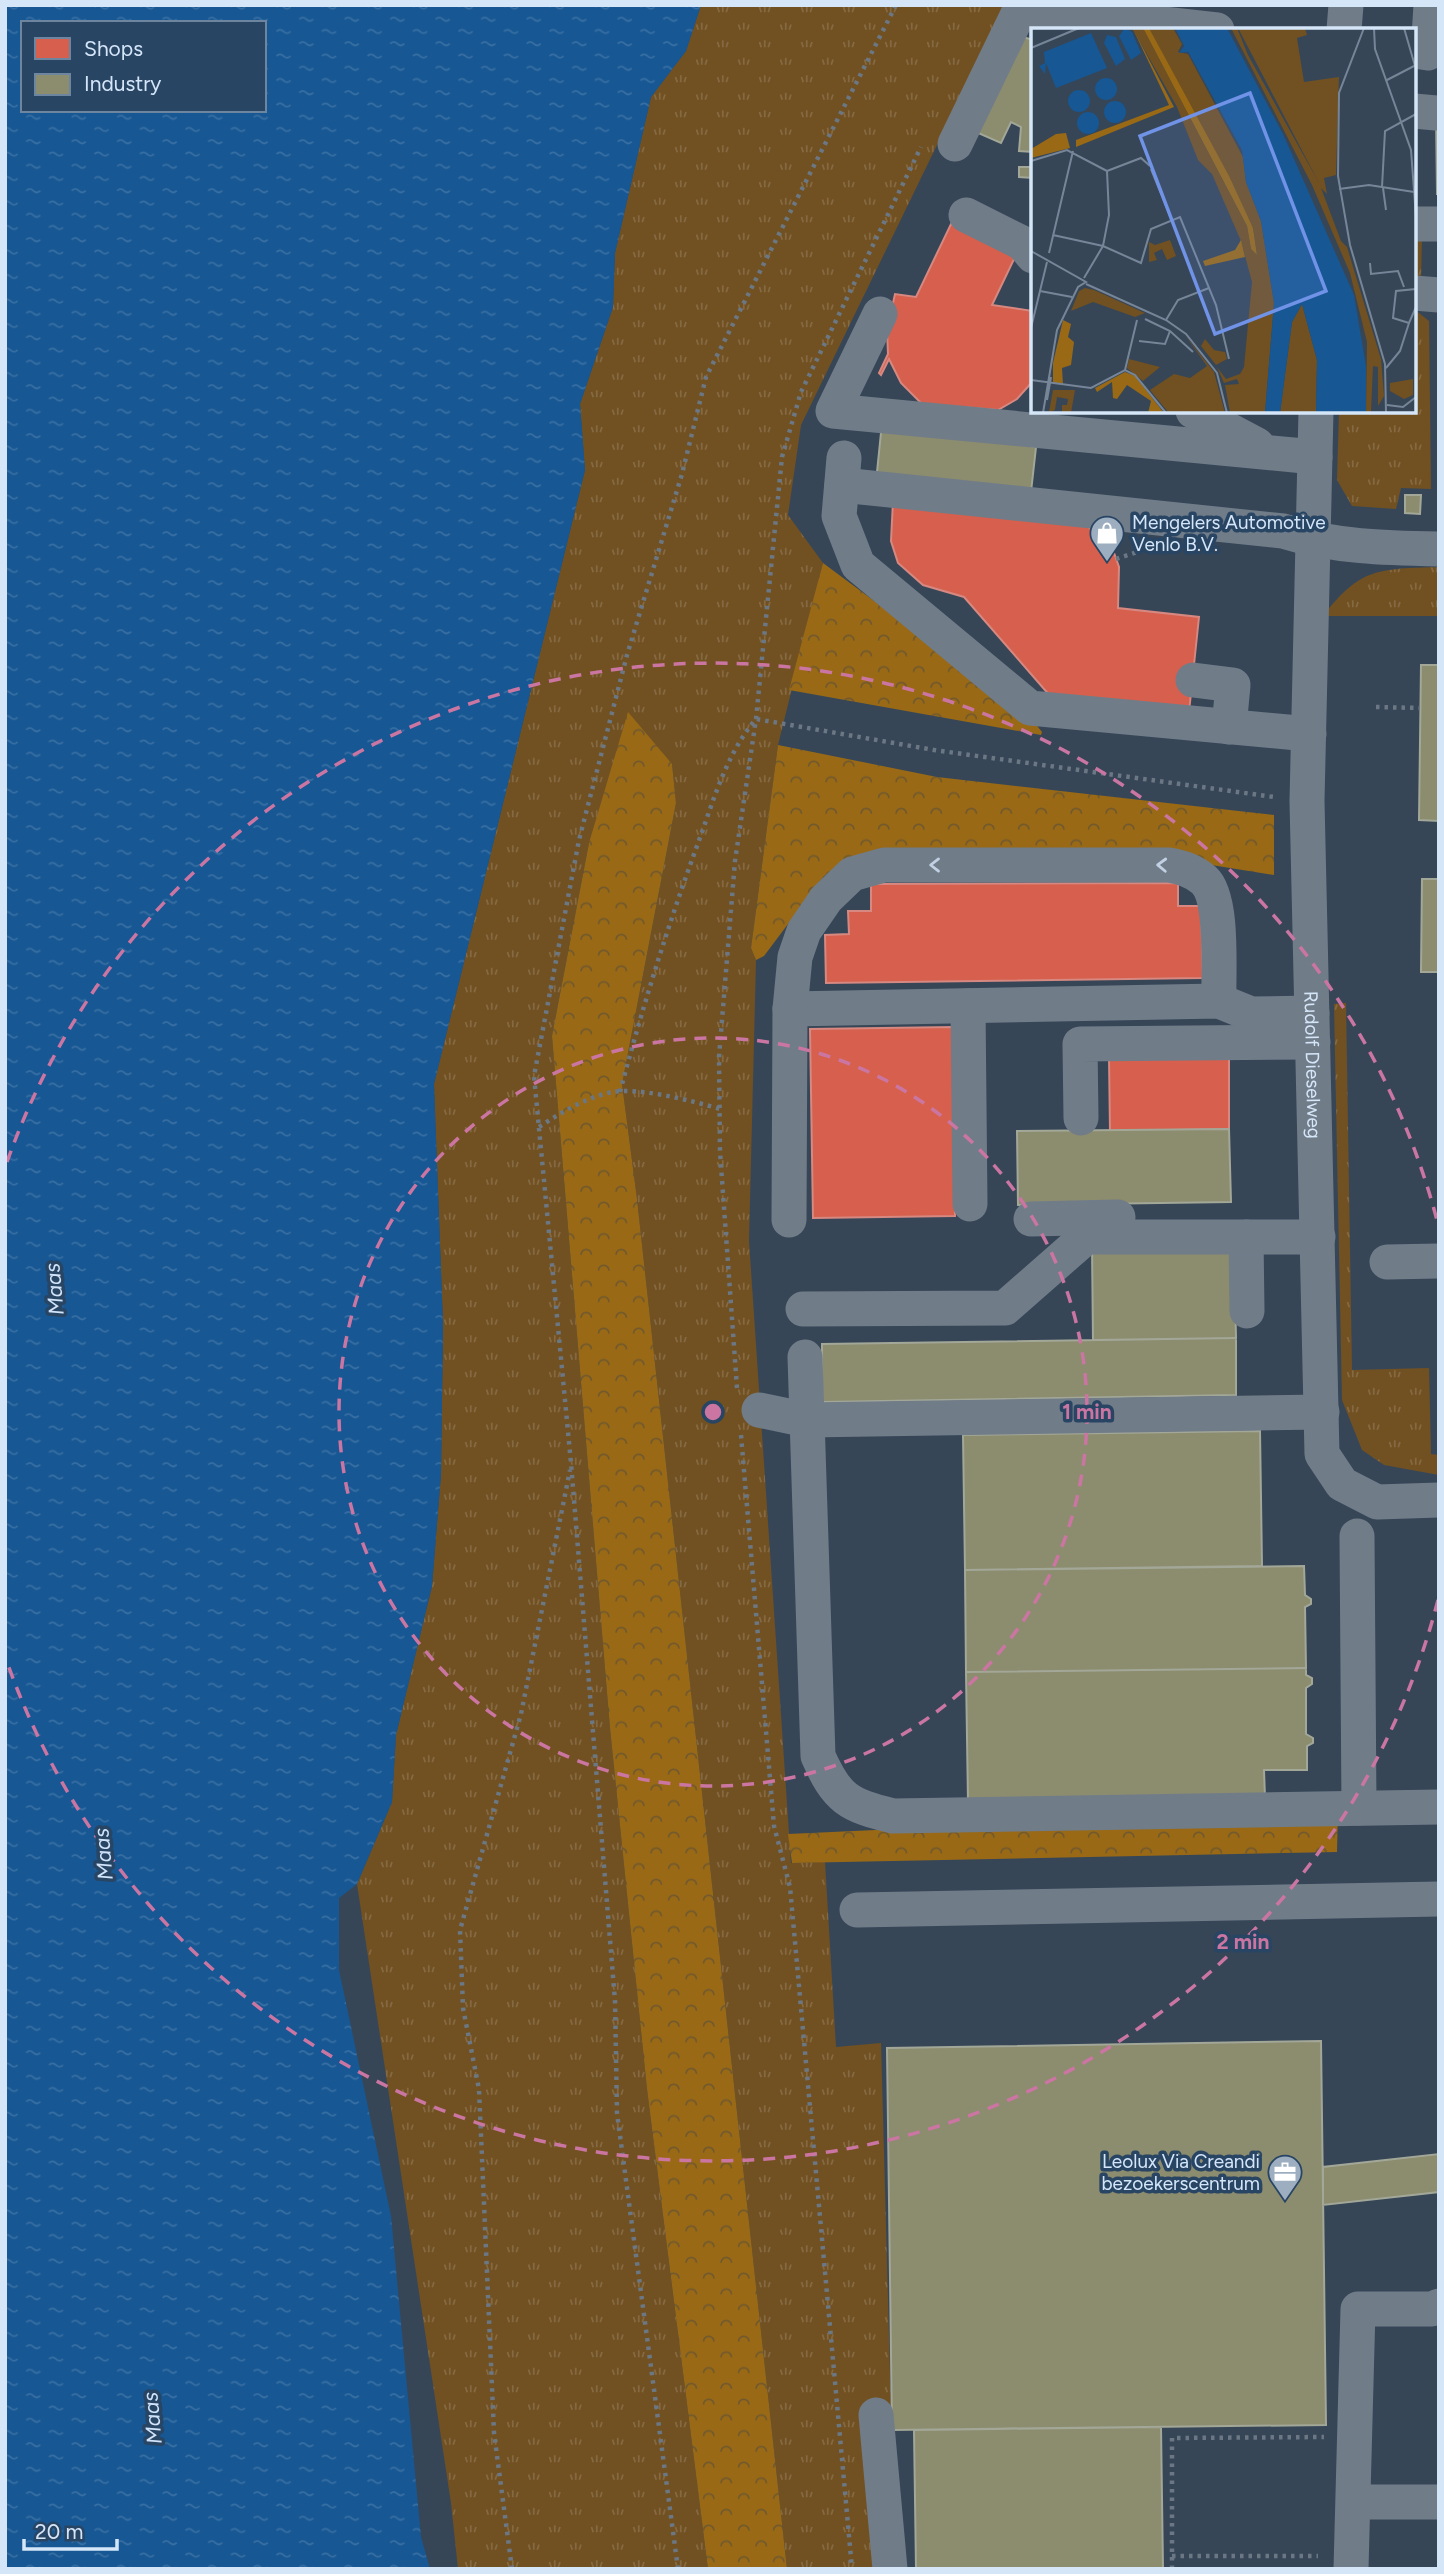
<svg xmlns="http://www.w3.org/2000/svg" width="1444" height="2574" viewBox="0 0 1444 2574" font-family="Figtree,sans-serif">
	<style>
		.grass { fill: url(#grass-tufts) }
		.forest { fill: url(#forest-crowns) }
		.water { fill: url(#water-ripples); fill-rule: evenodd }
		.shops { fill: #d6604d; stroke: #d68881; stroke-width: 2 }
		.industry { fill: #8c8c6e; stroke: #a2a798; stroke-width: 2 }
		.lines { fill: none; stroke-linecap: round; stroke-linejoin: round }
		.path { stroke: #6c7784; stroke-width: 4.5; stroke-dasharray: 3.5 5; stroke-linecap: butt }
		.minor { stroke: #717c89; stroke-width: 35 }
		.oneway { stroke: #c1d1e3 }
		.ring { fill: none; stroke: #cb75a2; stroke-width: 3.5; stroke-dasharray: 12 9 }
		.labels { text-anchor: middle; dominant-baseline: central; stroke-width: 7; stroke-linejoin: round; paint-order: stroke }
		.poi-label { font-size: 19px; fill: #d5e6f9; stroke: #294564; text-anchor: start }
		.street-label { font-size: 19px; fill: #d5e6f9; stroke: #294564 }
		.water-label { font-size: 21px; font-style: italic; fill: #d1e4fa; stroke: #294564 }
		.inset-road { fill: none; stroke: #768698; stroke-width: 2 }
		.view { fill: #7092e7; fill-opacity: 0.15; stroke: #7092e7; stroke-width: 3.5 }
		.inset-edge { fill: none; stroke: #d5e6f9; stroke-width: 3.5 }
		.centre { fill: #cb75a2; stroke: #294564; stroke-width: 3.5 }
		.ring-label { font-size: 21px; text-anchor: middle; font-weight: bold; fill: #cb75a2; stroke: #294564; stroke-width: 7; stroke-linejoin: round; paint-order: stroke }
	</style>
	<defs>
		<pattern id="grass-tufts" width="24" height="20" patternUnits="userSpaceOnUse" patternTransform="scale(1.75)"><rect width="24" height="20" fill="#715021"/><path d="M3 7l-1-3M5 7V3M7 7l1-3M15 17l-1-3M17 17v-4M19 17l1-3" fill="none" stroke="#846942"/></pattern>
		<pattern id="forest-crowns" width="20" height="18" patternUnits="userSpaceOnUse" patternTransform="scale(1.75)"><rect width="20" height="18" fill="#996915"/><path d="M2 6a3 3 0 1 1 6 0M12 15a3 3 0 1 1 6 0" fill="none" stroke="#71592d"/></pattern>
		<pattern id="water-ripples" width="26" height="14" patternUnits="userSpaceOnUse" patternTransform="scale(1.75)"><rect width="26" height="14" fill="#175793"/><path d="M2 4q2-2 4 0t4 0M15 11q2-2 4 0t4 0" fill="none" stroke="#386fa3"/></pattern>
	</defs>
	<rect width="100%" height="100%" fill="#364657"/>
	<!-- grass -->
	<path class="grass" d="M701,5H1005L801,425L788,515L823,563L778,745L751,948L756,960L749,1241L791,1863L825,1862L836,2047L881,2043L891,2410L880,2569H787L637,1199L622,1084L676,803L672,764L589,843L552,1036L610,1728L647,2089L708,2569H458L451,2503L357,1884L392,1802L396,1735L432,1586L441,1474L443,1325L434,1084L585,470L580,404L613,307L615,253L651,97L686,51Z
		M1414,234H1422L1421,282H1414Z
		M1414,309L1429,321L1431,489L1401,488L1396,509L1352,506L1337,480L1339,411H1414Z
		M1439,567V616H1323C1361,567 1379,569 1439,567Z
		M1346,1003L1352,1370L1429,1368L1431,1454L1439,1455V1475L1384,1465L1362,1450L1342,1400L1334,1004Z"/>
	<!-- forest -->
	<path class="forest" d="M823,563L1029,716L1042,732L1041,735L789,690Z
		M628,712L672,764L676,803L622,1084L637,1199L787,2569H708L647,2089L610,1728L552,1036L589,843Z
		M778,745L937,777L1274,815V875L1143,854L855,858L824,876L764,956L756,960L751,948Z
		M1338,1809L1337,1852L792,1863L788,1834Z"/>
	<!-- water -->
	<path class="water" d="M5,5H701L686,51L651,97L615,253L613,307L580,404L585,470L434,1084L443,1325L441,1474L432,1586L396,1735L392,1802L357,1884L339,1898V1970L391,2216L421,2537L430,2569H5ZM23,23H264V110H23Z"/>
	<!-- shops -->
	<path class="shops" d="M951,224L1016,255L992,305L1033,311V381L1017,399L998,410L922,404L901,383L889,359L881,375L879,373L888,354L887,330L895,294L916,297Z
		M893,501L1085,525L1101,536L1113,550L1119,567L1118,608L1199,617L1189,712L1051,697L964,597L923,585L898,563L891,541Z
		M1178,883V906H1201L1203,978L826,983L825,935L849,934L848,911H871V884Z
		M953,1027L955,1216L813,1218L810,1029Z
		M1229,1055V1129L1110,1131L1109,1057Z"/>
	<!-- industry -->
	<path class="industry" d="M1023,37L1033,40V152L1019,151L1021,127L1011,122L1001,143L976,132Z
		M1439,100V194H1437L1436,113Z
		M1019,167H1033V178L1019,177Z
		M882,423L1036,447L1031,492L876,482Z
		M1405,495H1421L1420,514L1405,513Z
		M1421,665H1439V821L1419,820Z
		M1422,879H1439V972H1421Z
		M1229,1129L1231,1202L1018,1205L1017,1131Z
		M1234,1243L1236,1338L1093,1340L1092,1245Z
		M1236,1338V1395L822,1402V1344Z
		M1260,1431L1262,1566L965,1570L963,1435Z
		M1304,1566L1305,1595L1311,1599V1604L1305,1607L1306,1668L966,1672L965,1570Z
		M1306,1668V1675L1312,1678V1684L1306,1688V1734L1313,1738V1743L1307,1746V1770H1264L1265,1798L968,1802L966,1672Z
		M1321,2041L1326,2425L892,2430L887,2048Z
		M1439,2154V2192L1323,2205V2167Z
		M1161,2427L1163,2569H916L914,2430Z"/>
	<g class="lines">
		<!-- path -->
		<path class="path" d="M1116,559L1137,552V547
			M1376,707L1420,708
			M620,1092C643,1005 670,919 701,835C715,795 728,752 756,719L934,750L1274,797
			M539,1127C562,1112 585,1098 612,1092C639,1087 693,1101 720,1109
			M737,1388L720,1152L719,1057L735,861L756,719L782,457L801,392L921,147
			M741,1435L774,1826L790,1887L852,2569
			M1172,2556H1318
			M512,2569L494,2433L479,2089L463,2008L460,1930L521,1714L570,1470
			M678,2569L617,2113L615,2001L571,1463L534,1076L579,840L627,655L682,474L706,377L896,5
			M1172,2569V2438L1324,2437"/>
		<!-- minor -->
		<g class="minor">
			<path d="M1344,30L1346,5"/>
			<path d="M1414,51L1428,53L1431,5"/>
			<path d="M1414,111L1436,113"/>
			<path d="M955,144L1021,8L1217,30"/>
			<path d="M966,215L1022,243L1033,256"/>
			<path d="M1414,224H1439"/>
			<path d="M1414,293L1439,295"/>
			<path d="M880,314L833,411L1315,457"/>
			<path d="M1193,411L1257,445"/>
			<path id="s1" d="M1316,411L1307,801L1322,1454L1342,1484L1377,1502L1439,1500"/>
			<path d="M844,458L839,516L858,565L1030,708L1309,734"/>
			<path d="M842,485L1283,531C1334,547 1386,548 1439,549"/>
			<path d="M1193,680L1233,685L1229,727"/>
			<path d="M968,1006L970,1204"/>
			<path d="M790,1009L1219,1001L1251,1014L1312,1013"/>
			<path d="M1081,1118L1080,1044L1313,1042"/>
			<path d="M1031,1219L1118,1217"/>
			<path d="M789,1220L790,1009L795,957L804,931L826,899L852,874L884,865H1169C1181,867 1194,871 1204,880C1224,898 1218,973 1219,1001"/>
			<path d="M1246,1237L1247,1311"/>
			<path d="M1387,1262L1439,1261"/>
			<path d="M803,1309L1005,1308L1086,1237H1318"/>
			<path d="M805,1357L818,1756C837,1799 848,1805 893,1816L1439,1807"/>
			<path d="M759,1410L807,1420L1322,1412"/>
			<path d="M1357,1536L1359,1808"/>
			<path d="M857,1910L1439,1899"/>
			<path d="M876,2415L890,2569"/>
			<path d="M1355,2502H1439"/>
			<path d="M1351,2569L1358,2309H1432L1439,2306"/>
		</g>
	</g>
	<!-- one-way arrows -->
	<defs><path id="oneway-chevron" d="M-2-3.5L2.5 0L-2 3.5" fill="none" stroke-width="1.6" stroke-linecap="round" stroke-linejoin="round" transform="scale(1.75)"/></defs>
	<g class="oneway">
		<use href="#oneway-chevron" transform="translate(935 865) rotate(180)"/>
		<use href="#oneway-chevron" transform="translate(1162 865) rotate(-178)"/>
	</g>
	<!-- distance rings -->
	<g class="ring">
		<circle cx="713" cy="1412" r="374"/>
		<path d="M1438 1600A749 749 0 0 1 7 1662M7 1162A749 749 0 0 1 1438 1224"/>
	</g>
	<!-- icons -->
	<defs>
		<g id="shop-pin" transform="scale(1.75)"><path d="M0 17L-7.5 6A9.5 9.5 0 1 1 7.5 6Z" fill="#9daec0" stroke="#294564"/><path d="M-5-2.5h2.3a2.7 3.5 0 0 1 5.4 0H5L5.5 6h-11ZM-1.5-2.5h3a1.5 2.3 0 0 0-3 0Z" fill="#fff"/></g>
		<g id="office-pin" transform="scale(1.75)"><path d="M0 17L-7.5 6A9.5 9.5 0 1 1 7.5 6Z" fill="#9daec0" stroke="#294564"/><path d="M-6-3h4V-5.5h4V-3h4V5H-6ZM-1-4.5V-3h2v-1.5ZM-6 0V1H6V0Z" fill="#fff"/></g>
	</defs>
	<g fill-rule="evenodd">
		<use href="#shop-pin" x="1107" y="533"/>
		<use href="#office-pin" x="1285" y="2172"/>
	</g>
	<g class="labels">
		<!-- poi labels -->
		<g class="poi-label">
			<text x="1132" y="522">Mengelers Automotive<tspan x="1132" dy="22">Venlo B.V.</tspan></text>
			<text x="1260" y="2161" text-anchor="end">Leolux Via Creandi<tspan x="1260" dy="22">bezoekerscentrum</tspan></text>
		</g>
		<!-- street labels -->
		<g class="street-label">
			<text stroke="none"><textPath href="#s1" startOffset="654">Rudolf Dieselweg</textPath></text>
		</g>
		<!-- water labels -->
		<g class="water-label">
			<text transform="translate(54 1289) rotate(-95)">Maas</text>
			<text transform="translate(103 1854) rotate(-95)">Maas</text>
			<text transform="translate(152 2418) rotate(-95)">Maas</text>
		</g>
	</g>
	<!-- overview -->
	<g transform="translate(1031 28)">
		<rect width="385" height="385" fill="#364657"/>
		<path d="M101,0H112L216,198L220,221L226,227L222,200L118,0H142L151,16L147,24L157,26L212,129L215,154L230,193L243,275L234,385H199L194,357L208,356L206,351L193,355L186,339L195,351L209,346L213,339L221,254L210,213L181,146L167,132L146,79ZM200,0H206L217,27L288,155L207,0H274L276,7L266,10L273,54L308,49L305,147L293,150L296,166L290,160L310,213L316,219L350,331L353,368L347,378V339L342,338L340,385H335L336,314L319,245L281,157ZM139,212L145,228L136,232L131,221L123,225L126,232L118,234V214L124,217ZM54,260L63,262L114,285L104,289L62,274L40,283L48,263ZM271,276L286,332L285,385H249L261,294ZM154,307L183,344L194,385L137,384L119,362L143,346L159,350L176,338ZM174,311L183,322L194,324L196,331L185,337L170,318ZM98,331L129,339L112,353L96,340ZM382,351V367L373,371L359,363V355ZM22,362H44L40,385H31V377H36L37,371L26,369L24,382L18,384Z" fill="#715021"/>
		<path d="M112,0H118L198,148L222,200L226,227L220,221L216,198ZM102,1L143,79L45,119V112L138,77ZM35,105L39,120L0,130V121L25,106ZM210,212L214,229L174,238L172,233L204,222ZM32,292L40,296L37,309L43,314L40,337L31,340L32,357L22,355V335ZM94,344L104,348L133,385H117L120,373L96,357L86,371L82,370L81,354L66,364L64,360Z" fill="#996915"/>
		<path d="M94,0L101,4L110,25L100,32L88,8ZM144,0H196L252,106L323,267L335,338V385H285L286,332L271,276L261,294L249,385H234L243,275L230,193L215,154L211,122L157,24L148,25L153,18ZM60,5L76,40L25,60L15,35L14,46L8,38L14,35L13,24ZM76,7L85,9L94,31L85,38L73,15ZM64 61a11 11 0 1 1 22 0a11 11 0 1 1-22 0ZM37 73a11 11 0 1 1 22 0a11 11 0 1 1-22 0ZM73 84a11 11 0 1 1 22 0a11 11 0 1 1-22 0ZM46 95a11 11 0 1 1 22 0a11 11 0 1 1-22 0Z" fill="#175793"/>
		<path class="inset-road" d="M333,0L308,65L307,148L319,217L354,336L355,385M343,0L344,21L380,122L385,189M373,0L384,38M0,20L48,0M356,52L385,37M0,133L36,122L76,143M120,141L140,190M76,143L110,130L119,138M351,159L354,103L385,86M352,160L355,182M308,161L338,157L383,164M22,207L72,218L110,235L120,201L149,189L185,277L198,331M0,223L55,254L47,259L26,302L12,385M18,225L42,123M339,235L340,246L367,243L373,259M53,250L72,218L78,187L76,143M55,256L135,292L155,306L186,345L196,385M385,261L365,263L362,290L378,295L385,279M9,263L41,269M114,291L139,303L162,324M135,292L147,272L178,260M0,300L16,234M108,313L134,316L139,303M355,340L369,323L378,295M94,342L106,292M0,352L60,360L94,342L104,347L135,385M16,372L20,349M356,377L372,379L385,369"/>
		<path class="view" d="M219,65L295,263L184,306L109,108Z"/>
		<rect width="385" height="385" class="inset-edge"/>
	</g>
	<circle cx="713" cy="1412" r="10" class="centre"/>
	<g class="ring-label">
		<text x="1087" y="1419">1 min</text>
		<text x="1243" y="1949">2 min</text>
	</g>
	<!-- border -->
	<rect width="1444" height="2574" fill="none" stroke="#d5e6f9" stroke-width="14"/>
	<!-- legend -->
	<rect x="21" y="21" width="245" height="91" fill="#294564" stroke="#6e85a0" stroke-width="2"/>
	<rect x="35" y="38" width="35" height="21" fill="#d6604d" stroke="#6e85a0" stroke-width="2"/>
	<text x="84" y="56" font-size="21" fill="#d5e6f9">Shops</text>
	<rect x="35" y="74" width="35" height="21" fill="#8c8c6e" stroke="#6e85a0" stroke-width="2"/>
	<text x="84" y="91" font-size="21" fill="#d5e6f9">Industry</text>
	<!-- scale -->
	<path d="M24 2539v10h93v-10" fill="none" stroke="#d5e6f9" stroke-width="3.5"/>
	<text x="35" y="2539" font-size="21" fill="#d5e6f9" stroke="#294564" stroke-width="5" paint-order="stroke">20 m</text>
</svg>
